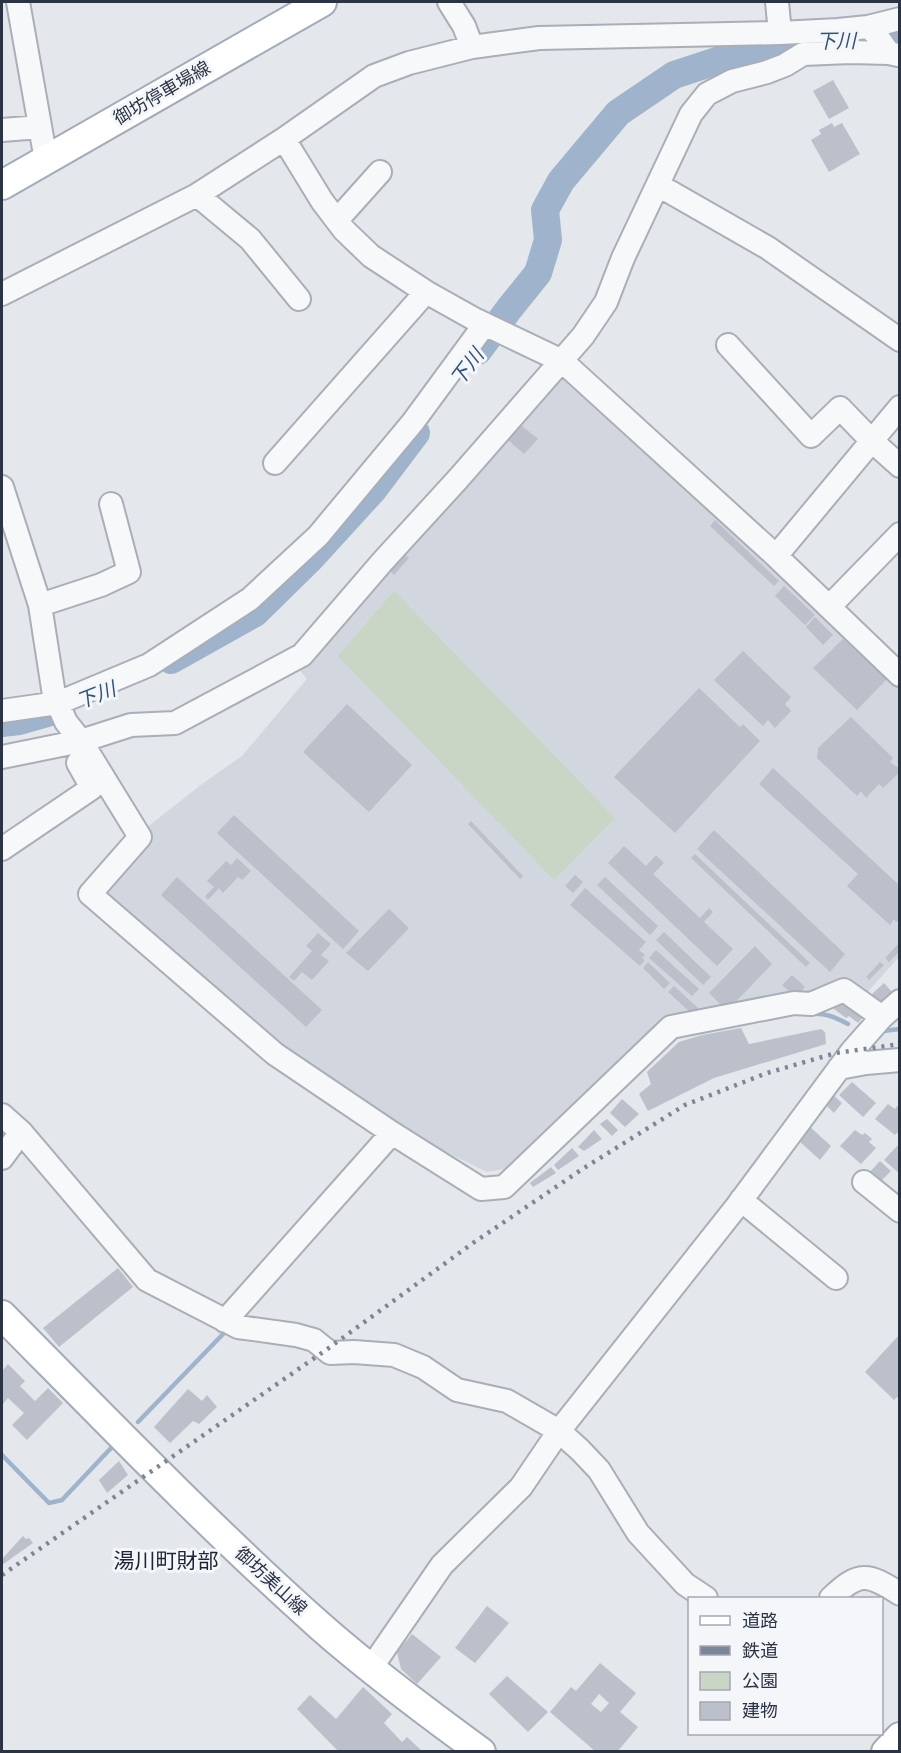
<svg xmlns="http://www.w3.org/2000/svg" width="901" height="1753" viewBox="0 0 901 1753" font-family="Cabin,'Noto Sans JP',sans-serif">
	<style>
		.built { fill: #d2d6de }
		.green { fill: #c9d6c5 }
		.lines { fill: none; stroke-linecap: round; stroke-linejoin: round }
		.stream { stroke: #9fb4cc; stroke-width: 4.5 }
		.river { stroke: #9fb4cc; stroke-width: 28 }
		.building { fill: #bbc0ca; fill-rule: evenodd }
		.minor-casing { stroke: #a9aeb7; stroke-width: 26 }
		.major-casing { stroke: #a3abb8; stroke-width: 32 }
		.minor { stroke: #f7f8fa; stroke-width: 22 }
		.major { stroke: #fff; stroke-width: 28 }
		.rail { stroke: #7d8696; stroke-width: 4.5; stroke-dasharray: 3 6; stroke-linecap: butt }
		.labels { text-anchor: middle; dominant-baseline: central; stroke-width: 6; stroke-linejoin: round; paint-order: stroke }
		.street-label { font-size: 18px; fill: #2b3445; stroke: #f4f6f9 }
		.water-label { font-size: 20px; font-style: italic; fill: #34527a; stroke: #f4f6f9 }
		.quarter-label { font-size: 21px; fill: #1d2536; stroke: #f4f6f9 }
	</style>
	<rect width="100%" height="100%" fill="#e4e7ec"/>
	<!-- built -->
	<path class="built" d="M561,372L899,689V957L864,996L810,1001L685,1020L679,1014L510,1168L487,1172L395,1127L279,1052L95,893L145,829L202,784L242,756L307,679L298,668Z"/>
	<!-- green -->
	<path class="green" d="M394,591L615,818L554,880L338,656Z"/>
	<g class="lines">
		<!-- stream -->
		<path class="stream" d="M811,1014C826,1013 835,1017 848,1024
			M883,1031L900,1029
			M138,1422L225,1332
			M2,1455L49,1503L62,1500L112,1447"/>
		<!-- river -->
		<path class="river" d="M478,351L509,309L538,273L548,240L545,210L561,181L618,113L674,75L775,42L900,39
			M171,660L255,613L310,559L373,490L416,433
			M2,723L19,721L61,709"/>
	</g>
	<!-- building -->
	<path class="building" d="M833,80L849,108L829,119L813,91Z
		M832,123L834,127L842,123L860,154L829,172L811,140L821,134L819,130Z
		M521,425L538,439L524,454L508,440Z
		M715,520L779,581L774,586L710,526Z
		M401,551L409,558L394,575L387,568Z
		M784,586L815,615L805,625L775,596Z
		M815,617L833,635L823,645L806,627Z
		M843,639L887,679L857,710L813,668Z
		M743,651L791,697L785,704L791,711L775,728L768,720L763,726L714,680Z
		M699,688L740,727L743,724L760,741L675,833L614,777Z
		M347,704L412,765L369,812L303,752Z
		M851,717L893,758L890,762L900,769V772L883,788L879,784L866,798L861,791L857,796L817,758L818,748Z
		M773,768L900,886V920L896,922L894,919L890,925L847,886L858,874L759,784Z
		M234,815L359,931L343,949L217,833Z
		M471,821L523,876L520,879L468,824Z
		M714,830L845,954L830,972L697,849Z
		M624,846L646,866L656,855L664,863L653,874L700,918L709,908L713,912L704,922L733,949L717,966L608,863Z
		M695,854L810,963L806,967L691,858Z
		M237,858L251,871L242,880L238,877L223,893L219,888L208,900L205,896L214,887L207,881L226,861L231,865Z
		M575,875L583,882L573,893L565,886Z
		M177,877L322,1010L306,1027L161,895Z
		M605,877L658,926L650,935L597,885Z
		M585,888L646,942L639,950L645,955L642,958L645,960L640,966L570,905Z
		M389,909L409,928L368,971L346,953Z
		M664,932L711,977L703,985L656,940Z
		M318,933L331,944L321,955L329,961L312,980L302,972L294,981L289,977L312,951L306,946Z
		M900,942V951L889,962L885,958Z
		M755,946L772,964L727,1011L709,993Z
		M656,950L699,989L692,996L649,958Z
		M648,962L670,983L664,989L643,968Z
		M880,962L884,965L869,980L866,977Z
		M792,975L805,987L796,997L782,985Z
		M884,983L892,992L881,1003L872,994Z
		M674,986L698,1008L692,1014L668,992Z
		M841,1000L865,1014L858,1023L849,1016L846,1018L830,1006Z
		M741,1028L749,1044L821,1029L825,1032L826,1044L714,1078L648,1111L639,1094L651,1084L647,1072L679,1042L702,1035Z
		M852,1082L876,1103L863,1117L839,1095Z
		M831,1093L842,1103L834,1113L824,1103Z
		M622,1099L639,1114L625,1127L610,1113Z
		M888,1104L895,1109L897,1106L900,1108V1130L895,1135L875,1119Z
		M607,1119L618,1130L612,1136L600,1124Z
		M809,1126L831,1146L820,1160L798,1140Z
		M594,1130L602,1139L584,1151L578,1147Z
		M855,1130L862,1135L865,1133L872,1139L869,1142L876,1148L861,1164L840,1146Z
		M900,1143V1174L884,1160Z
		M572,1148L579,1156L558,1170L554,1165Z
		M880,1161L891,1171L878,1184L867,1175Z
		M551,1167L556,1173L533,1187L530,1183Z
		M118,1268L133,1287L59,1347L43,1328Z
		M900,1334V1400L897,1397L894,1400L865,1372Z
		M8,1364L25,1381L20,1386L35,1401L48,1388L63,1403L27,1440L12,1425L24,1413L8,1398L2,1405V1371Z
		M188,1389L202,1401L207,1395L217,1407L199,1424L193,1421L170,1443L154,1427Z
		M119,1461L128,1475L107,1493L99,1480Z
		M23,1536L26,1539L29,1538L33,1543L2,1565V1559Z
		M487,1606L509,1623L475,1663L455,1648Z
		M412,1634L441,1657L417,1684L401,1669L397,1652Z
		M600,1663L636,1693L620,1712L638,1727L617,1752H596L550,1712L571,1687L576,1691ZM599,1694L609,1703L601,1712L591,1704Z
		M507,1676L548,1712L528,1732L489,1694Z
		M363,1687L392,1714L384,1723L402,1742L407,1737L423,1752H339L297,1709L310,1695L336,1719Z"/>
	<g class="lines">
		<!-- minor casing -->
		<g class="minor-casing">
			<path id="minor" d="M18,2L46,160
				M449,2L464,26L472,47
				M777,2L780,33
				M868,27L900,19
				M2,130L40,127
				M284,139L322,201L344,230L371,256L426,292L476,320L562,361L776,556L900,675
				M658,185L768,248L900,340
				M197,195L250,239L299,299
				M337,220L380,172
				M2,294L197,195L284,139L374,76L409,63L472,47L539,38L780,33L838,30L868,27L875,33L889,53L898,55
				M728,345L811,436L840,408L872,441L900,466
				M275,463L426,292
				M2,487L40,605L54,695L66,722L81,741L140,837L90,894L275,1054L392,1133L481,1189L504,1187L671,1027L794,1003L811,1004L844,990L882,1017
				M776,556L900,407
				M40,605L101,585L129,572L111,504
				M829,607L900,534
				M2,711L58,703L149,665L250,599L318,536L413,422L485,324
				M2,757L81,741L131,725L175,723L302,655L383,561L458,479L583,336L606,302L623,258L691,114L707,94L732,81L767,72L785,65L803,54L850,52L889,53
				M2,849L92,788L78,763
				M839,1068L866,1063L900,1060
				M2,1115L21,1132L147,1280L238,1327L296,1335L314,1340L330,1353L354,1352L394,1355L423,1367L457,1390L507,1401L559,1431L580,1450L599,1470L638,1533L685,1584L706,1598
				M2,1158L21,1132
				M864,1182L900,1211
				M741,1200L836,1278
				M225,1321L392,1133
				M831,1598C859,1571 868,1573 900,1594
				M371,1668L442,1565L521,1487L559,1431L737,1206L852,1051L882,1017L900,1001"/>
		</g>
		<!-- major casing -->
		<g class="major-casing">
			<path id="major" d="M2,185L322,2
				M2,1315C106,1420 209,1527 320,1626C371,1671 426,1712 481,1752
				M886,1752L900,1737"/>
		</g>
		<!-- minor -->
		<use href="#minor" class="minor"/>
		<!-- major -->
		<use href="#major" class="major"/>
		<!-- rail -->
		<path class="rail" d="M2,1575L326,1350L473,1243L584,1168L685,1105L767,1073L836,1053L900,1044"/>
	</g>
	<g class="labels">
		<!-- street labels -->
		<g class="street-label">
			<text transform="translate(162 93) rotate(-30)">御坊停車場線</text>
			<text transform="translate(271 1581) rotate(43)">御坊美山線</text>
		</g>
		<!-- water labels -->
		<g class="water-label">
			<text transform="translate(836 41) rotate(-1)">下川</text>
			<text transform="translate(467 367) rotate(-53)">下川</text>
			<text transform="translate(96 695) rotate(-21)">下川</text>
		</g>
		<!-- quarter labels -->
		<g class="quarter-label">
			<text x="166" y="1560">湯川町財部</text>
		</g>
	</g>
	<!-- border -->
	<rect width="901" height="1753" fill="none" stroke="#2b3445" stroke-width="6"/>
	<!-- legend -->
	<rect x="688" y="1597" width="195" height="138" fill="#f4f6f9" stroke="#a4a8b1" stroke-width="1.5"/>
	<rect x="700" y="1616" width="30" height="9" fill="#ffffff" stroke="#a4a8b1" stroke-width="1.5"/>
	<text x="742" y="1627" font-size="18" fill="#2b3445">道路</text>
	<rect x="700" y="1646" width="30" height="9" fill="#7d8696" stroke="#a4a8b1" stroke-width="1.5"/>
	<text x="742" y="1657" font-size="18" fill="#2b3445">鉄道</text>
	<rect x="700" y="1672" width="30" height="18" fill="#c9d6c5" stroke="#a4a8b1" stroke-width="1.5"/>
	<text x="742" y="1687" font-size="18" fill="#2b3445">公園</text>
	<rect x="700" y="1702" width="30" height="18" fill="#bbc0ca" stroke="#a4a8b1" stroke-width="1.5"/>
	<text x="742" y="1717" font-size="18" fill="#2b3445">建物</text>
</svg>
